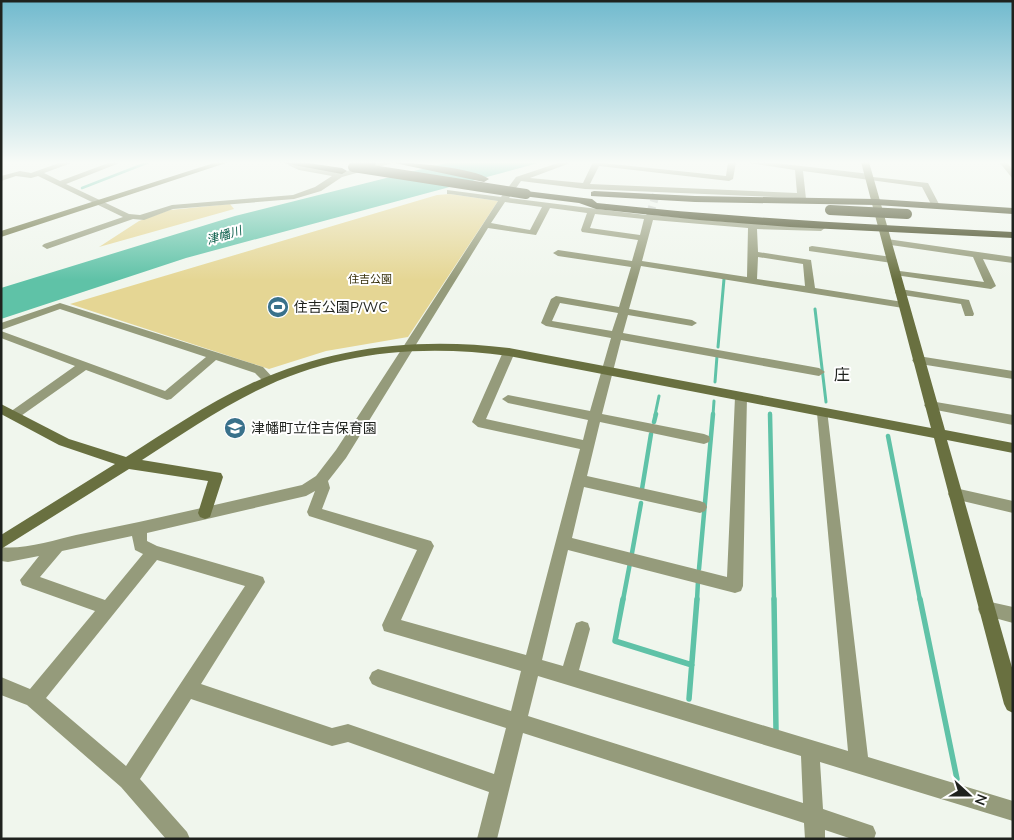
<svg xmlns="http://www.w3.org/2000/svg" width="1014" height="840" viewBox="0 0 1014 840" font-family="Mulish,'Noto Sans JP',sans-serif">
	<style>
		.green { fill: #e5d694 }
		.water { fill: #5fc2a7 }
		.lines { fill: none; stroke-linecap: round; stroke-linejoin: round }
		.stream-far3 { stroke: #5fc2a7; stroke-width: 2.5 }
		.stream-far2 { stroke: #5fc2a7; stroke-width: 3 }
		.stream-far1 { stroke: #5fc2a7; stroke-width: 4.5 }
		.stream { stroke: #5fc2a7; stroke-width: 5.5 }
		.street-tunnel { stroke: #c6ccc4; stroke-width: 8; stroke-dasharray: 8 4.5; stroke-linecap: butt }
		.street { fill: #959b7b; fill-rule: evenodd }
		.secondary { fill: #697040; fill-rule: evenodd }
		.highway { fill: #32370d; fill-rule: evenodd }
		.highway-bridge { stroke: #32370d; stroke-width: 10 }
		.labels { text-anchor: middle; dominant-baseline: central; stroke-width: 4; stroke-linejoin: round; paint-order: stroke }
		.far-park-label { font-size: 11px; fill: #352e09; stroke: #fff }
		.far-water-label { font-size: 12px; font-style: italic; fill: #0d604d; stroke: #fff }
		.poi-label { font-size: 14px; fill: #1f221e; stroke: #fff; text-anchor: start }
		.quarter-label { font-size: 16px; fill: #1f221e; stroke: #fff }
	</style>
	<rect width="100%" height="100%" fill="#f0f6ed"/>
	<!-- green -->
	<path class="green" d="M450,194L498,201L408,337L326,351L269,369L70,304L437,195Z
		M230,204L234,209L99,247L139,221L170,210Z"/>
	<!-- water -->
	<path class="water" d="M450,162H542L186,258L1,319V288L235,216Z"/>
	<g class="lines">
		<!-- stream-far3 -->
		<path class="stream-far3" d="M82,188L149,162"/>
		<!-- stream-far2 -->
		<path class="stream-far2" d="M815,309L826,402
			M718,347L724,279
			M715,382L717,356
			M770,413V415
			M655,415L659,396
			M713,415L714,401"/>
		<!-- stream-far1 -->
		<path class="stream-far1" d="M770,414L774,600
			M654,422L656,414
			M888,436L920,600
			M642,489L651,434
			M632,553L641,503
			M699,569L713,414
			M623,600L630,563
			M697,600L698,581"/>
		<!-- stream -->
		<path class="stream" d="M623,599L615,641L692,665
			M774,599L776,730
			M920,599L957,779
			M689,699L697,599"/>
		<!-- street-tunnel -->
		<path class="street-tunnel" d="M650,214L656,194"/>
		<!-- street -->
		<path class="street" d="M62,162H74L44,173L60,181L111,162H122L66,184L129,214L140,215L172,205L293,195L315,187L332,176L299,170L288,165V162L339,173L382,162H396L342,177L321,191L294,199L173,209L144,220L133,219L47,249L42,246L44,244L123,217L38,176L31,178L16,176L1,181V176L20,171L31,173Z
			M561,162H573L530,178L583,183L593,162L726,176L728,162H736L733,179L729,181L599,166L590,184L797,193L795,170L742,162H767L870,174L873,177L928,183L940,206L933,208L922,187L803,171L806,199L802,201L798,198L585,189L521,181L509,198L646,215L650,211L653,212L654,215L728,222L824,226L825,228L821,231L757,229L758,252L811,260L815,288L903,302L908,305L903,308L641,266L629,309L692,320L697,323L692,326L628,315L623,333L819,368L825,372L819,376L621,340L602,414L704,434L709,436L710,439L709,442L704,444L600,422L587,476L700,501L705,503L707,507L705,511L700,513L584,487L572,538L727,577L735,397L741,393L747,397L743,586L741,591L735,593L568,550L542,660L563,666L574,629L576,623L582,621L588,623L590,629L579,670L848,751L817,413L823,409L827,410L868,757L1013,801V821L820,762L823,809L873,826L876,833L874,839H852L825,830V839H805L804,823L523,733L497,839H477L489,792L348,742L332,746L191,699L140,779L187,832L190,839H166L121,787L27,705L1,695V677L30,689L95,611L22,585L20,580L39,556L8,562L1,561V547C22,550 55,540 76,535C152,520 227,502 302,485L316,476L336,450L498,201L450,194H447V190L501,197L516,177ZM505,202L542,207L530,230L491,223ZM550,208L587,213L581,230L582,232L638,240L632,261L558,250L553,253L558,256L631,267L619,307L556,296L551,299L541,323L546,326L611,338L590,411L508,395L502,399L508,403L588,420L583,440L486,419L515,352L509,348L503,352L472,422L478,427L580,449L526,655L401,620L434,546L431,541L322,509L330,488L328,481L346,458L488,228L536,235ZM595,214L644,219L640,235L590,228ZM653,220L748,228L747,277L642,261ZM758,257L803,264L805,286L757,279ZM560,303L618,313L612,331L552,321ZM315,491L307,512L309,516L417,550L382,625L384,631L521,671L511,711L378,669L372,672L369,678L372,684L378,687L506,728L494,774L348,724L332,728L201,684L265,582L263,577L257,575L157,546L147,541V533L306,496ZM132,536L135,550L143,554L105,600L40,577L62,551ZM157,560L245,586L126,766L46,698ZM538,676L801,756L803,803L528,716Z
			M999,162H1007L1013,171V179Z
			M887,239L1013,257V263L983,259L996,286L991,289L895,275L890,272L892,270L984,282L973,257L884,244V240Z
			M812,246L892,257L897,260L892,263L809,251V247Z
			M900,289L969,300L974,314L973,316H965L961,304L896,294L895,292Z
			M60,303L263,367L275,380L269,384L265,383L255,373L216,360L171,399L167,400L86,370L18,418H10L8,415L10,412L75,366L1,338V331L165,391L206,357L60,309L1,330V323Z
			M918,356L1013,371V379L914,363L912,360Z
			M930,401L1013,415V425L926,408L924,405Z
			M955,488L1013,501V513L950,498L948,494L950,490Z
			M986,601L1013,607V623L980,614L978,609L980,604Z"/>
		<!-- secondary -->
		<path class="secondary" d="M217,162H229L1,237V231Z
			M861,162H869L945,430L1013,443V453L947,440L1013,671V713L1007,710L1004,704L934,438L509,356C422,344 336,351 256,391C216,411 179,436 142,460L221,473L223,477L210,517L205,519L200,517L198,513L208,481L129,469L1,549V535L115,464L59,445L1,414V404L69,439L126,457C166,432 206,404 250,384C332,346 420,337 509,348L931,428Z"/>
		<!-- highway -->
		<path class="highway" d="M278,162H301L342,168L347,171L342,174Z
			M354,162H375L376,164L372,167Z
			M390,162C409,162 475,168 489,179L484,182Z
			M526,191L592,199L597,203C735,218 874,225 1013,232V238L790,227L699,220L596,209L579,203L523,196V192Z
			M594,191L695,196L876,199L1013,208V214L876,205L695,202L591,196V192Z"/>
		<!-- highway-bridge -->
		<path class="highway-bridge" d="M353,167L526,194
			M830,210L907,214"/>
	</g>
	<!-- sky -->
	<linearGradient id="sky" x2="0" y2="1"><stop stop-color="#71bace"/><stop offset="0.58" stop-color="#f8fbf7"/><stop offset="1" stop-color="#f8fbf7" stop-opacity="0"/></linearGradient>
	<rect width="1014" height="280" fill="url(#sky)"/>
	<!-- icons -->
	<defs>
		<g id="stadium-disc" transform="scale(1.125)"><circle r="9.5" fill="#39718b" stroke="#fff"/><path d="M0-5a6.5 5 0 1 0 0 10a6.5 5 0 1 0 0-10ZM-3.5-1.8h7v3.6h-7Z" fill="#fff"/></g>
		<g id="school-disc" transform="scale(1.125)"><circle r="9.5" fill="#39718b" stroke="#fff"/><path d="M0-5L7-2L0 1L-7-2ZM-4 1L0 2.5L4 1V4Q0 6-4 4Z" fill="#fff"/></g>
	</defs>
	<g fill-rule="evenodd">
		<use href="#stadium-disc" x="278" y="307"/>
		<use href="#school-disc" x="235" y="428"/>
	</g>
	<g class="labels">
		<!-- far-park labels -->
		<g class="far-park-label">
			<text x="370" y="279">住吉公園</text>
		</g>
		<!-- far-water labels -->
		<g class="far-water-label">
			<text transform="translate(224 235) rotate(-17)">津幡川</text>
		</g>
		<!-- poi labels -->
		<g class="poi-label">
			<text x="294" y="307">住吉公園P/WC</text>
			<text x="251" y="428">津幡町立住吉保育園</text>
		</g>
		<!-- quarter labels -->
		<g class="quarter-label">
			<text x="842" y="374">庄</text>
		</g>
	</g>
	<!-- border -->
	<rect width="1014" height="840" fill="none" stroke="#1f221e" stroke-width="5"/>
	<!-- north arrow -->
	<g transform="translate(969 795) rotate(111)" stroke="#ffffff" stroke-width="4" paint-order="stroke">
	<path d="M0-4L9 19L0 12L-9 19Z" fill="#1f221e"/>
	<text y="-8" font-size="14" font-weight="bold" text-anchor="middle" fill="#1f221e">N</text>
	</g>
</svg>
